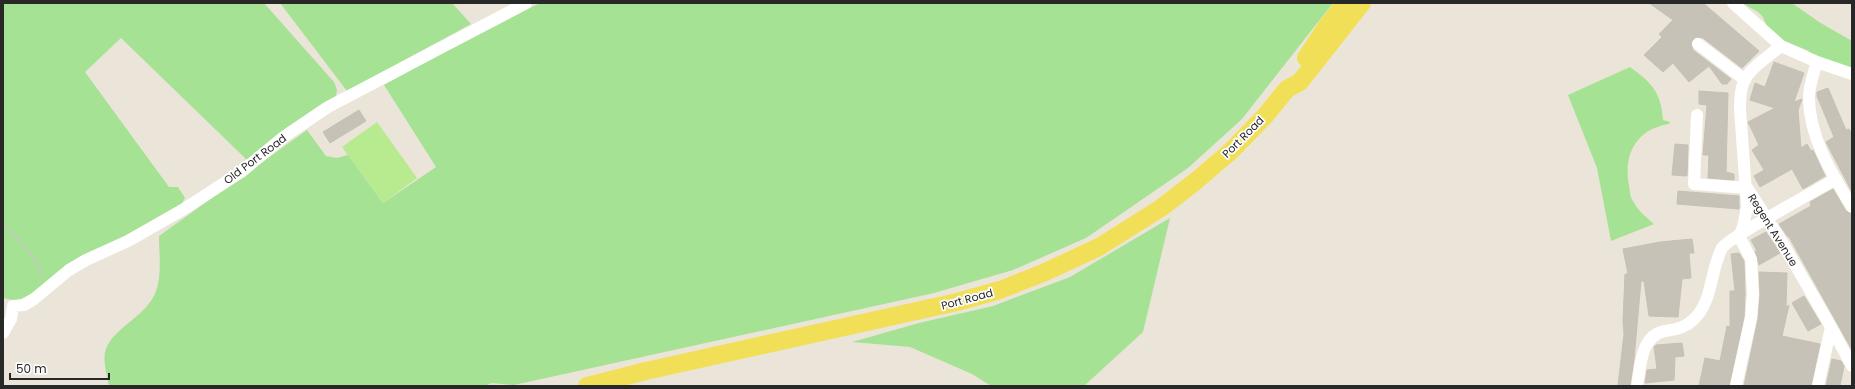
<svg xmlns="http://www.w3.org/2000/svg" width="1855" height="389" viewBox="0 0 1855 389" font-family="Poppins,sans-serif">
	<style>
		.green { fill: #a5e294 }
		.pitch { fill: #b8ea8f }
		.building { fill: #c6c2b8; stroke: #c5c1b3 }
		.lines { fill: none; stroke-linecap: round; stroke-linejoin: round }
		.path { stroke: #c7c7c7; stroke-width: 2.5; stroke-dasharray: 3 2; stroke-linecap: butt }
		.street { stroke: #fff; stroke-width: 12 }
		.primary { stroke: #f1e057; stroke-width: 18 }
		.labels { text-anchor: middle; dominant-baseline: central; stroke-width: 3.5; stroke-linejoin: round; paint-order: stroke }
		.street-label { font-size: 11px; fill: #282828; stroke: #fff }
	</style>
	<rect width="100%" height="100%" fill="#ebe5d9"/>
	<!-- green -->
	<path class="green" d="M3,3H264L334,82L337,90L336,96L317,107L247,160L121,38L85,72L169,187H178L185,198L181,205L56,274L31,294L17,301L3,298Z
		M280,3H452L471,24L347,91Z
		M540,3H1333L1242,119L1188,168L1086,238L1013,270L934,293L514,385L492,383L484,386H109C107,376 103,362 105,352C111,328 148,316 156,291C162,275 159,253 159,236L307,130L326,156L337,158L348,155L383,203L436,167L384,85L439,55Z
		M1742,3H1792L1819,22L1852,41V72L1807,53L1809,51L1780,39L1770,33L1763,17L1758,12Z
		M1630,67C1652,83 1661,92 1663,120L1670,122L1669,124C1636,129 1623,155 1629,186C1630,191 1630,197 1633,201C1638,211 1646,217 1654,224L1611,241L1597,168L1568,95Z
		M1170,218L1143,332L1084,386H991L972,374L910,347L852,342L919,323L993,306L1070,277Z"/>
	<!-- pitch -->
	<path class="pitch" d="M377,122L417,178L383,203L342,147Z"/>
	<!-- building -->
	<path class="building" d="M1649,3H1703L1759,51L1742,68L1703,38L1696,37L1691,43L1693,50L1731,79L1727,84H1722L1709,66L1689,82L1673,63L1663,72L1644,55L1662,37L1659,34L1673,20Z
		M1774,62L1804,73L1794,102L1802,99L1798,110L1801,148L1807,144L1811,151L1813,150L1825,176L1803,189L1792,169L1760,187L1754,176L1764,170L1752,150L1759,145L1748,122L1775,108L1750,100L1755,83L1765,87Z
		M1828,88L1846,130L1849,129L1852,134V192L1826,142L1834,137L1817,96V92Z
		M1699,91L1728,93L1726,172L1734,174V180L1708,178L1709,155H1703L1707,105L1699,104Z
		M359,110L366,121L330,143L323,132Z
		M1675,144L1688,145L1687,176L1672,175Z
		M1833,189L1846,211L1852,214V350L1788,235V237L1779,224L1811,206L1810,202Z
		M1678,191L1739,196V209L1677,204Z
		M1766,232L1780,253L1759,265L1755,251H1757L1751,240Z
		M1692,239L1694,253H1689L1691,278L1682,279L1678,317L1649,316L1644,281H1641L1634,359L1630,386H1618L1624,334L1623,321L1625,274H1628L1623,249L1660,242Z
		M1739,253L1744,261L1745,294L1744,317L1729,386H1699L1705,358L1720,361L1727,326L1730,327V291H1735L1731,254Z
		M1759,272L1787,273L1786,307L1789,305L1782,336L1820,344L1811,386H1770L1758,384V386H1744L1758,319L1760,295Z
		M1804,296L1821,324L1808,331L1792,303Z
		M1682,343L1684,356L1675,357L1674,380L1645,383L1647,370L1657,369L1654,347L1656,345Z
		M1832,359L1841,361L1844,366L1840,386H1826Z"/>
	<g class="lines">
		<!-- path -->
		<path class="path" d="M3,223L37,262L42,278"/>
		<!-- street -->
		<path class="street" d="M1733,3L1781,46L1817,62L1852,74
			M1698,44L1745,80
			M1817,62C1814,73 1809,85 1809,97C1809,137 1832,174 1852,207
			M1697,115L1694,184L1747,188
			M1748,189L1782,242L1831,327L1818,386
			M1831,327L1852,366
			M3,333L11,319L13,306L24,305L34,299L69,270L86,260L128,241L184,209L241,172L285,136L328,107L526,3
			M1637,386C1641,366 1640,336 1665,331C1675,330 1685,328 1693,320C1713,302 1710,271 1722,248C1728,238 1819,189 1836,179
			M1736,386L1751,318L1753,294L1751,259L1739,236L1743,227L1747,207L1740,109C1740,101 1740,92 1743,84C1747,70 1770,55 1781,46"/>
		<!-- primary -->
		<path class="primary" d="M1306,58L1327,26L1345,3
			M587,386L646,371L957,302L1000,290L1043,273L1099,247L1161,208L1196,181L1231,151L1265,116L1287,89L1300,82L1362,3"/>
	</g>
	<g class="labels">
		<!-- street labels -->
		<g class="street-label">
			<text transform="translate(1243 137) rotate(-45)">Port Road</text>
			<text transform="translate(255 159) rotate(-37)">Old Port Road</text>
			<text transform="translate(1773 230) rotate(58)">Regent Avenue</text>
			<text transform="translate(967 299) rotate(-15)">Port Road</text>
		</g>
	</g>
	<!-- border -->
	<rect width="1855" height="389" fill="none" stroke="#282828" stroke-width="8"/>
	<!-- scale -->
	<path d="M10 373v6h99v-6" fill="none" stroke="#282828" stroke-width="2"/>
	<text x="16" y="373" font-size="12" fill="#282828" stroke="#ffffff" stroke-width="3" paint-order="stroke">50 m</text>
</svg>
